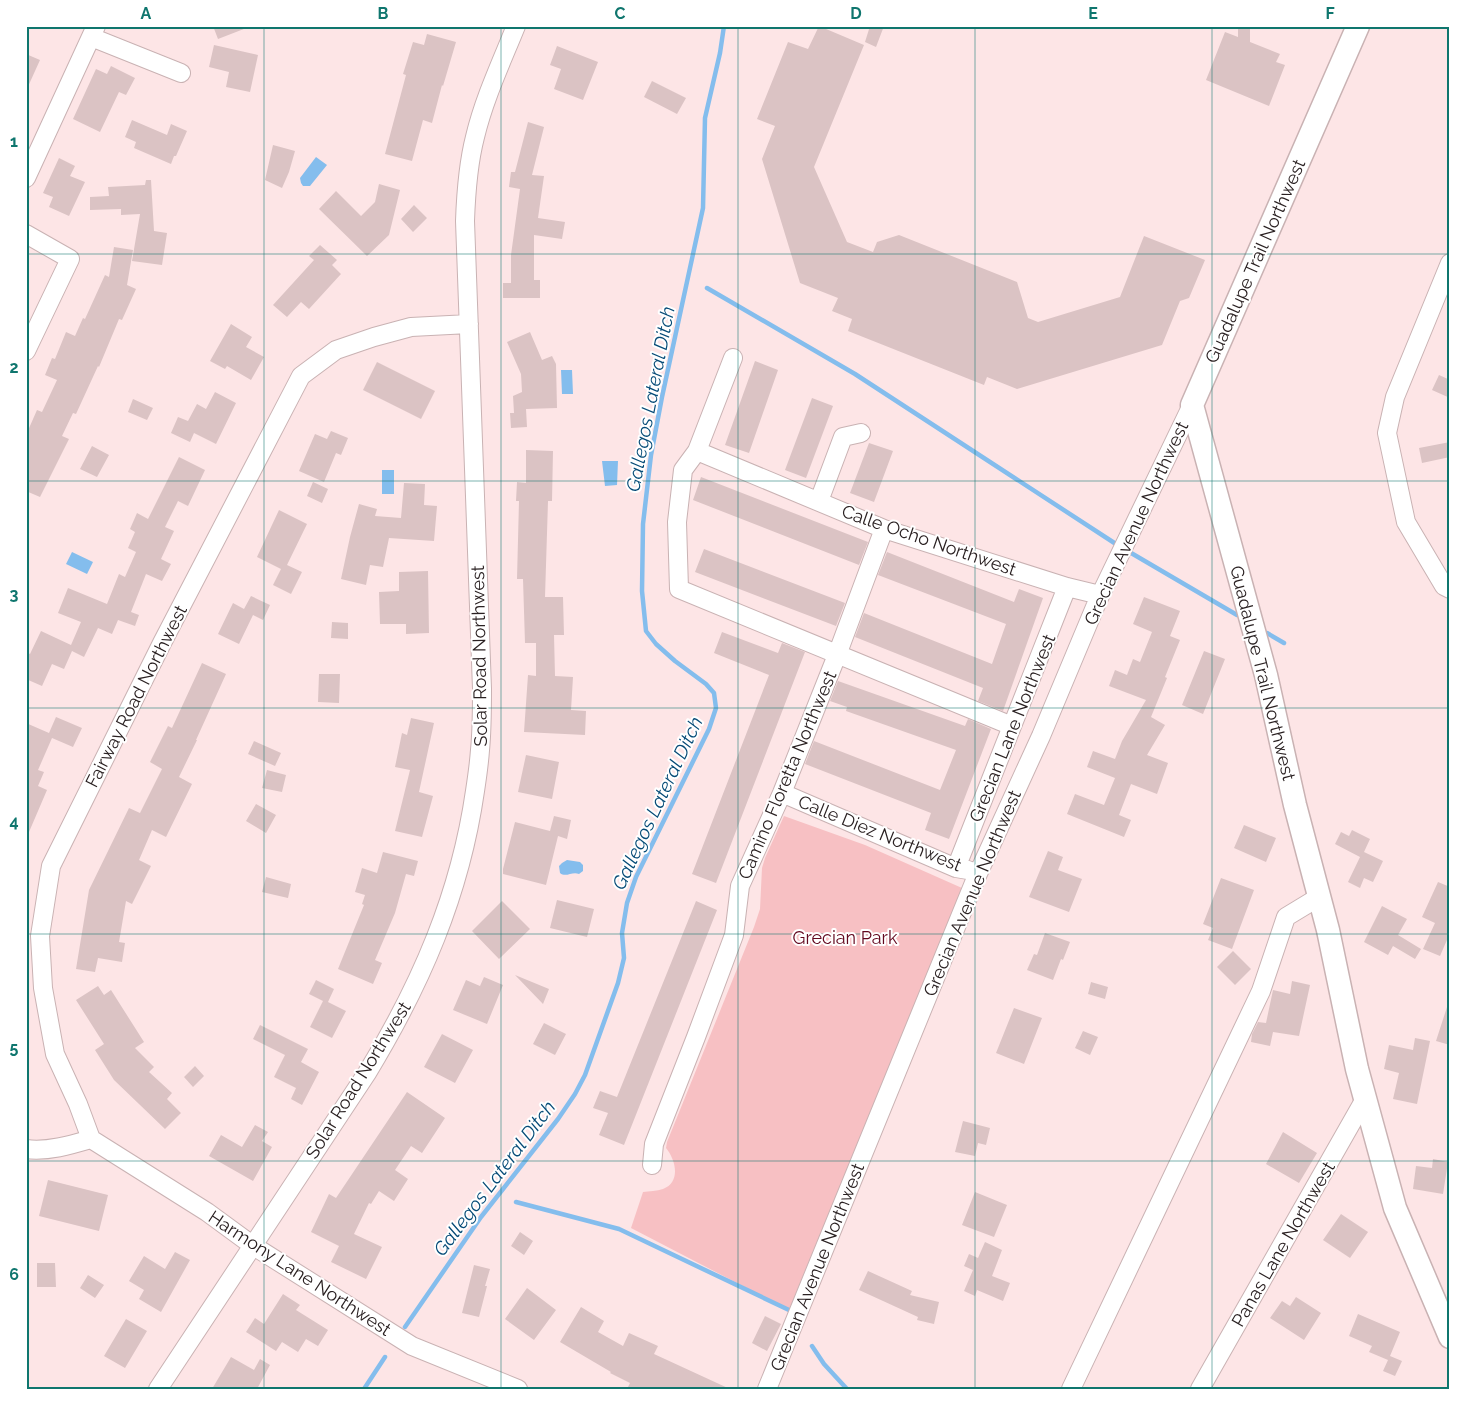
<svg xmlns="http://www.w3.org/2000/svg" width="1476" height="1415" viewBox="0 0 1476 1415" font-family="Raleway,sans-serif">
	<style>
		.green { fill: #f7c0c3 }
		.water { fill: #84bded }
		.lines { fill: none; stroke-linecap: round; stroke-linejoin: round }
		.stream { stroke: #84bded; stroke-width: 4.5 }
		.building { fill: #dbc3c4 }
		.minor-casing { stroke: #c9b2b3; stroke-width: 20 }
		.tertiary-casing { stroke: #c9b2b3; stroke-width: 25 }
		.minor { stroke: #fff; stroke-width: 18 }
		.tertiary { stroke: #fff; stroke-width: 22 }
		.grid { fill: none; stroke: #0f766e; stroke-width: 1; stroke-opacity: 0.55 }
		.labels { text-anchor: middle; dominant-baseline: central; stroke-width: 4; stroke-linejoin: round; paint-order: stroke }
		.street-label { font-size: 18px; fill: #2a2122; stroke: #fff }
		.park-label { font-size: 18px; fill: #62071e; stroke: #fff }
		.water-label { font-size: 19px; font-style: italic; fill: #064b77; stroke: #fff }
		.neatline { fill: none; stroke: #0f766e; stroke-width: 2 }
		.grid-label { font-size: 16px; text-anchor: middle; font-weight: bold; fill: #0f766e }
	</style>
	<rect width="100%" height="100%" fill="#fde5e6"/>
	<!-- green -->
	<path class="green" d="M784,816L865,845L962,888L789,1310L631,1228L643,1192C649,1191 657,1191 663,1189C681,1182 676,1160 666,1148L667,1142L754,927L760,909L762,868L765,858Z"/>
	<!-- water -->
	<path class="water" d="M316,157L327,165L310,186H303L301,183L300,178Z
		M561,370H572L573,394H562Z
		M602,461H618L617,485L605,486Z
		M382,470H394V494H382Z
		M72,552L93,562L87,574L66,564Z
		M567,860L580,862L583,865V871L579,874C572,871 566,878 560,873L559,866L562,863Z"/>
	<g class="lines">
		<!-- stream -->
		<path class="stream" d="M707,288L855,374L1119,546
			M1126,550L1237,615
			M1267,633L1284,643
			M516,1202L619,1229L789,1310
			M405,1327L481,1217L558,1119L575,1094L585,1075L618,983L624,958L622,933L627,903L636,877L709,729L716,708L714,693L706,684L675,661L656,644L646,631L642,591L643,524L651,455L662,397L703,208L705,118L720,53L724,26
			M812,1346L824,1364L847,1389
			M364,1389L385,1357"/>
	</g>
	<!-- building -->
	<path class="building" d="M213,26H249V27L218,39Z
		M819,26L864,45L814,167L847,242L873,252L877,242L899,235L1017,282L1028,318L1038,322L1120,297L1144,236L1205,260L1189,298L1180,301L1162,345L1017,389L987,377L984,385L848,331L852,319L832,311L838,298L800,283L762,159L775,126L757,119L788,42L808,49Z
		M870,26H884L876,47L865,42Z
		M1238,26H1250V42L1280,54L1276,62L1285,65L1269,106L1206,80L1225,32L1238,37Z
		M427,34L456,42L443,86L442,85L432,123L423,120L412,161L385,154L406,75L403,74L413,42L424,45Z
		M214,45L258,55L250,92L226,87L229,72L209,67Z
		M557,46L598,62L583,100L554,89L561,69L550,65Z
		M26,54L40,60L26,91Z
		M111,66L135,78L126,95L119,92L100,132L73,119L96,69L107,74Z
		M652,81L686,98L677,114L644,97Z
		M132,120L167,135L171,124L187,131L176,156H174L171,164L134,148L136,142L125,137Z
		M528,122L544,127L532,175L544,176L538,218L565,222L562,239L534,235V280H540V298H503V283H511V255L520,189L509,187L511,172H515Z
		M273,145L295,151L289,172L282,188L265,180Z
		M59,158L75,166L70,176L85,182L69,216L49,207L53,197L43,193Z
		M146,180H151L154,231L167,233L162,265L132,261L140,214L121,215V209L90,210V197L109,196L108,187L145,185Z
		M379,184L400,190L389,235L367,256L319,209L336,191L361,216L375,202Z
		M414,205L427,218L413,232L401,219Z
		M320,245L337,260L332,265L341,274L309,309L301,302L287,317L273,305L314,260L309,256Z
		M114,247L133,250L127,285L136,289L122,320L119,319L99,367L98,366L76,414L73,413L62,436L69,439L40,497L26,491V435L37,410L42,412L57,380L45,375L52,358L55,359L66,332L75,336L83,318L85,319L105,275L109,277Z
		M231,324L252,337L246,347L264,357L251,380L227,366L225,369L210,361Z
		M530,332L542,360L552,356L556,364L557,408L526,409L527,427L511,428L510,413H514L513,396L522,392L521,374L507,342Z
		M755,361L778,370L749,453L725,445Z
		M377,362L435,391L421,419L363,390Z
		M1439,375L1450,380V398L1432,390Z
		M215,392L236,403L216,444L194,433L190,442L171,433L178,417L188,421L197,404L206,409Z
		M812,398L833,406L806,478L785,470Z
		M133,399L153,408L147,420L128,412Z
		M331,431L348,438L341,455L336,453L324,482L299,471L315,434L327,439Z
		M1450,442V457L1422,463L1419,448Z
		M869,443L893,451L874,502L850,493Z
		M92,446L109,455L97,477L80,469Z
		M526,450L553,451L552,501H548L545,597H563L564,635H554L555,676L573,677L571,710L586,711L585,735L524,732L528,675L536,676V643H525L523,579H517L519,501H516L517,482L526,483Z
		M179,457L205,470L188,506L178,501L165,527L174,531L161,559L171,564L162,581L146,574L131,612L139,615L135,626L118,620L112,634L98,628L84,657L72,651L64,669L52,664L42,686L26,679V652L30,654L41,631L71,645L81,622L58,613L68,588L107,604L119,574L125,577L136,552L128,548L135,532L130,529L137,513L148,519Z
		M701,477L868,542L859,565L693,500Z
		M313,482L328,489L322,503L307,496Z
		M404,483L425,484L424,505L437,506L434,541L389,538L383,567L370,565L366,585L341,579L350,537L359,504L377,509L375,516L401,518Z
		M279,510L307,524L287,565L302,572L291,594L273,585L281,569L257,557Z
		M704,549L845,603L836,626L695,572Z
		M887,552L1014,602L1019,589L1043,598L1003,711L978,701L983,688L855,637L864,613L992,664L1006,624L878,575Z
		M428,571L429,633L406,634V624H380L379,592L399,591V572Z
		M251,596L270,605L263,620L253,615L239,644L218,634L233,603L244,609Z
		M1144,597L1180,611L1170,636L1180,640L1165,677L1167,678L1151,717L1165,725L1147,755L1168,763L1157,794L1131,784L1119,815L1131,820L1124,837L1067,814L1075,794L1104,805L1115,778L1087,767L1093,751L1115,759L1122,741L1146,700L1109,686L1115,670L1127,675L1133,659L1140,662L1152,632L1133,624Z
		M332,622L348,623V639L331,638Z
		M722,632L778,653L782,643L805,652L716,883L692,874L769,675L714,653Z
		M1204,651L1225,659L1203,714L1182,705Z
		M202,663L226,674L196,740H197L179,777L192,784L166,837L152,830L139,860L151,866L132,904L126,901L119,942L125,943L122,962L98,958L95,972L76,969L89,890L129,808L140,813L162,769L150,762L168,726L172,728Z
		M319,674H340L339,703L318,702Z
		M838,681L965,726L968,719L991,729L949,839L925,830L931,813L805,764L814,741L940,790L956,750L846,711L847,707L830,701Z
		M56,717L82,728L73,747L52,738L38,770L44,772L38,786L47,790L26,839V723L49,733Z
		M411,718L434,723L419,792L433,796L422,837L395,831L410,770L395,767L402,733L407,735Z
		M254,741L281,753L275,766L248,754Z
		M526,755L559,762L552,799L518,792Z
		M267,770L286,775L282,792L262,788Z
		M256,804L276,815L266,833L246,821Z
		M554,816L571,820L567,839L558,836L546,885L503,874V869L515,822L550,831Z
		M1244,825L1276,838L1266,862L1234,848Z
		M1352,830L1370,839L1364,852L1383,861L1373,882L1364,878L1360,888L1348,882L1360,857L1335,844L1341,832L1349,836Z
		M1048,851L1063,857L1058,870L1082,879L1069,912L1029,897Z
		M383,852L418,861L414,876L406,874L395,913L375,960L382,963L373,984L338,969L364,905L362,904L365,895L355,892L362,868L377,873Z
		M266,877L291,884L288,898L262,892Z
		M1221,878L1254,890L1232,949L1208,940L1213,928L1203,924Z
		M1438,882L1450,887V933L1440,956L1423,949L1435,923L1422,917Z
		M557,900L594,909L587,937L550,928Z
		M502,901L530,929L499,959L472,931Z
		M696,901L717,910L624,1145L599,1135L608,1113L593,1108L600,1091L617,1097Z
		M1382,906L1407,919L1398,935L1421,949L1415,959L1393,946L1388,955L1364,942Z
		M1045,933L1070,942L1063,960L1061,959L1053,980L1027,970L1034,954L1037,955Z
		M1233,951L1251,969L1235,985L1217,967Z
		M515,975L549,989L543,1004Z
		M484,977L503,985L487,1024L453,1010L466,980L480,986Z
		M316,980L334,989L328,1002L346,1011L332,1038L310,1027L323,1001L309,994Z
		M1292,981L1310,985L1299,1036L1273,1032L1270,1046L1251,1042L1252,1034L1258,1022L1266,1023L1273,990L1290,994Z
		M1091,982L1108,987L1105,999L1088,994Z
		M98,986L104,995L111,990L144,1042L135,1048L154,1067L149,1072L172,1093L167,1099L181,1113L165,1129L114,1080L95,1050L104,1044L76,1000Z
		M1447,1007H1450V1045L1436,1041Z
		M1014,1008L1042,1018L1024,1064L996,1053Z
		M544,1023L566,1034L555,1055L533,1044Z
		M260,1025L308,1049L301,1062L319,1072L302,1105L291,1099L296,1088L274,1077L285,1055L253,1039Z
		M1083,1031L1098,1037L1090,1055L1075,1048Z
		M442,1034L473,1050L455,1083L424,1067Z
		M1415,1038L1430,1041L1417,1104L1393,1099L1399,1073L1384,1069L1389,1045L1413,1050Z
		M195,1066L204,1076L193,1087L184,1077Z
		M407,1092L445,1118L422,1153L411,1146L395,1170L408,1179L394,1201L379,1191L371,1204L369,1203L354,1234L382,1247L366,1279L331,1262L339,1246L311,1232L329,1194L336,1198Z
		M963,1121L990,1128L986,1145L978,1143L975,1156L955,1152Z
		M255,1125L268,1132L262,1141L272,1147L253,1181L209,1156L221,1135L242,1147Z
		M1283,1132L1317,1153L1299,1183L1266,1164Z
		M1433,1159L1448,1162L1443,1194L1413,1189L1416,1166L1432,1168Z
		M48,1180L108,1195L99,1231L39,1216Z
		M975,1192L1007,1205L994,1237L962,1225Z
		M1341,1214L1368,1232L1350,1258L1323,1240Z
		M520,1232L533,1241L524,1255L511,1246Z
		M985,1242L1002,1250L992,1276L1010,1283L1003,1301L977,1290L975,1296L964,1291L973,1270L964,1266L969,1254L978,1258Z
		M175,1252L190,1260L161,1312L139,1299L144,1290L129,1281L144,1256L165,1269Z
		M37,1263H55L56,1287H37Z
		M474,1265L490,1269L485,1286H487L479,1317L462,1313Z
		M868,1271L912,1291L910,1295L939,1302L934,1324L917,1320L918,1317L859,1290Z
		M88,1275L104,1285L95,1298L80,1288Z
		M527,1288L556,1310L534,1340L505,1319Z
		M283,1294L300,1305L296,1310L328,1330L318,1346L306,1339L298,1352L282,1342L276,1351L246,1332L255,1318L264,1324Z
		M1296,1297L1321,1313L1304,1340L1270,1318L1282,1301L1290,1306Z
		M581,1307L604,1321L598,1332L623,1346L629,1333L658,1346L654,1354L730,1389H627L630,1383L610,1373L611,1372L560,1342Z
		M1358,1314L1400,1332L1390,1356L1402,1361L1395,1376L1383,1371L1388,1360L1369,1352L1372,1346L1349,1336Z
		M765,1316L781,1324L767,1351L752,1343Z
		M126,1319L147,1331L125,1368L104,1356Z
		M231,1357L254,1370L260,1359L270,1365L257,1389H212Z"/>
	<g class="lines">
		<!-- minor casing -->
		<g class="minor-casing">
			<path id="minor" d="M91,37L181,73
				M26,178L96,26
				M26,234L70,259L26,351
				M1450,263L1395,397L1387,433L1406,522L1444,586L1450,589
				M733,358L697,451L683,470L677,522L679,589L1012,726
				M697,451L884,529L1067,587L1100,595
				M819,501L843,437L861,433
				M782,793L956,868L968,870
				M956,868L1067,587
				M91,1139L78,1104L55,1054L43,988L40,936L51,866L162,643L301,376L336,350L374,337L411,327L469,324
				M91,1139L207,1212L252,1245L412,1346L518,1389
				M26,1149C47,1152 71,1145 91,1139
				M652,1165L654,1144L696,1037L734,935L740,886L782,793L837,655L884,529
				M158,1389L367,1073C421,984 460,895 475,791C477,778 479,764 480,750C482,730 482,709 482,689L465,221C466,193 468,164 475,137C484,99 501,63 516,26
				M767,1389L976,878L1041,736L1098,600L1192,405
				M1071,1389L1261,991L1286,917L1319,897
				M1200,1389L1365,1099"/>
		</g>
		<!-- tertiary casing -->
		<g class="tertiary-casing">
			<path id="tertiary" d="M1358,26L1192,405L1266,675L1295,805L1328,930L1357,1069L1395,1208L1450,1337"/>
		</g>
		<!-- minor -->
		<use href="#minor" class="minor"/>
		<!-- tertiary -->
		<use href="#tertiary" class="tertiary"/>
	</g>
	<!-- grid -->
	<path class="grid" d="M264,26V1389M501,26V1389M738,26V1389M975,26V1389M1212,26V1389M26,254H1450M26,481H1450M26,708H1450M26,934H1450M26,1161H1450"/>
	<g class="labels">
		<!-- street labels -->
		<g class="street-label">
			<text transform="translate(1255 261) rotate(-66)">Guadalupe Trail Northwest</text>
			<text transform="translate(1136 523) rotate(-65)">Grecian Avenue Northwest</text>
			<text transform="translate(929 540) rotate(19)">Calle Ocho Northwest</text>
			<text transform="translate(479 656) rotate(-91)">Solar Road Northwest</text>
			<text transform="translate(1263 673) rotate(76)">Guadalupe Trail Northwest</text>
			<text transform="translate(136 696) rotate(-63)">Fairway Road Northwest</text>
			<text transform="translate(1012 728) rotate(-68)">Grecian Lane Northwest</text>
			<text transform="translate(787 775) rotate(-67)">Camino Floretta Northwest</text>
			<text transform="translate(880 833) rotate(22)">Calle Diez Northwest</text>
			<text transform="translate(972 893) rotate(-67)">Grecian Avenue Northwest</text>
			<text transform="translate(358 1080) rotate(-58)">Solar Road Northwest</text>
			<text transform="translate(1283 1244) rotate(-60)">Panas Lane Northwest</text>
			<text transform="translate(817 1267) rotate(-68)">Grecian Avenue Northwest</text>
			<text transform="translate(300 1273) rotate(33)">Harmony Lane Northwest</text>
		</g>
		<!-- park labels -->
		<g class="park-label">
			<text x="845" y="937">Grecian Park</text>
		</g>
		<!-- water labels -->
		<g class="water-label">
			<text transform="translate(650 399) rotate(-79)">Gallegos Lateral Ditch</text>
			<text transform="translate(657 803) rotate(-65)">Gallegos Lateral Ditch</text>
			<text transform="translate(494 1178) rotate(-53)">Gallegos Lateral Ditch</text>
		</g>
	</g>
	<!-- border -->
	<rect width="1476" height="1415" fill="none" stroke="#ffffff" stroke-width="55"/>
	<rect x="28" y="28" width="1420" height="1360" class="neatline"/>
	<g class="grid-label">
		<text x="146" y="19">A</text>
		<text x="383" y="19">B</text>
		<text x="620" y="19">C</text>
		<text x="856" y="19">D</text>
		<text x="1093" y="19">E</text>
		<text x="1330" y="19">F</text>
		<text x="14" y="147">1</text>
		<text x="14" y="373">2</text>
		<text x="14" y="600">3</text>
		<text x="14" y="827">4</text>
		<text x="14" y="1053">5</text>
		<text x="14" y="1280">6</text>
	</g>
</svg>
